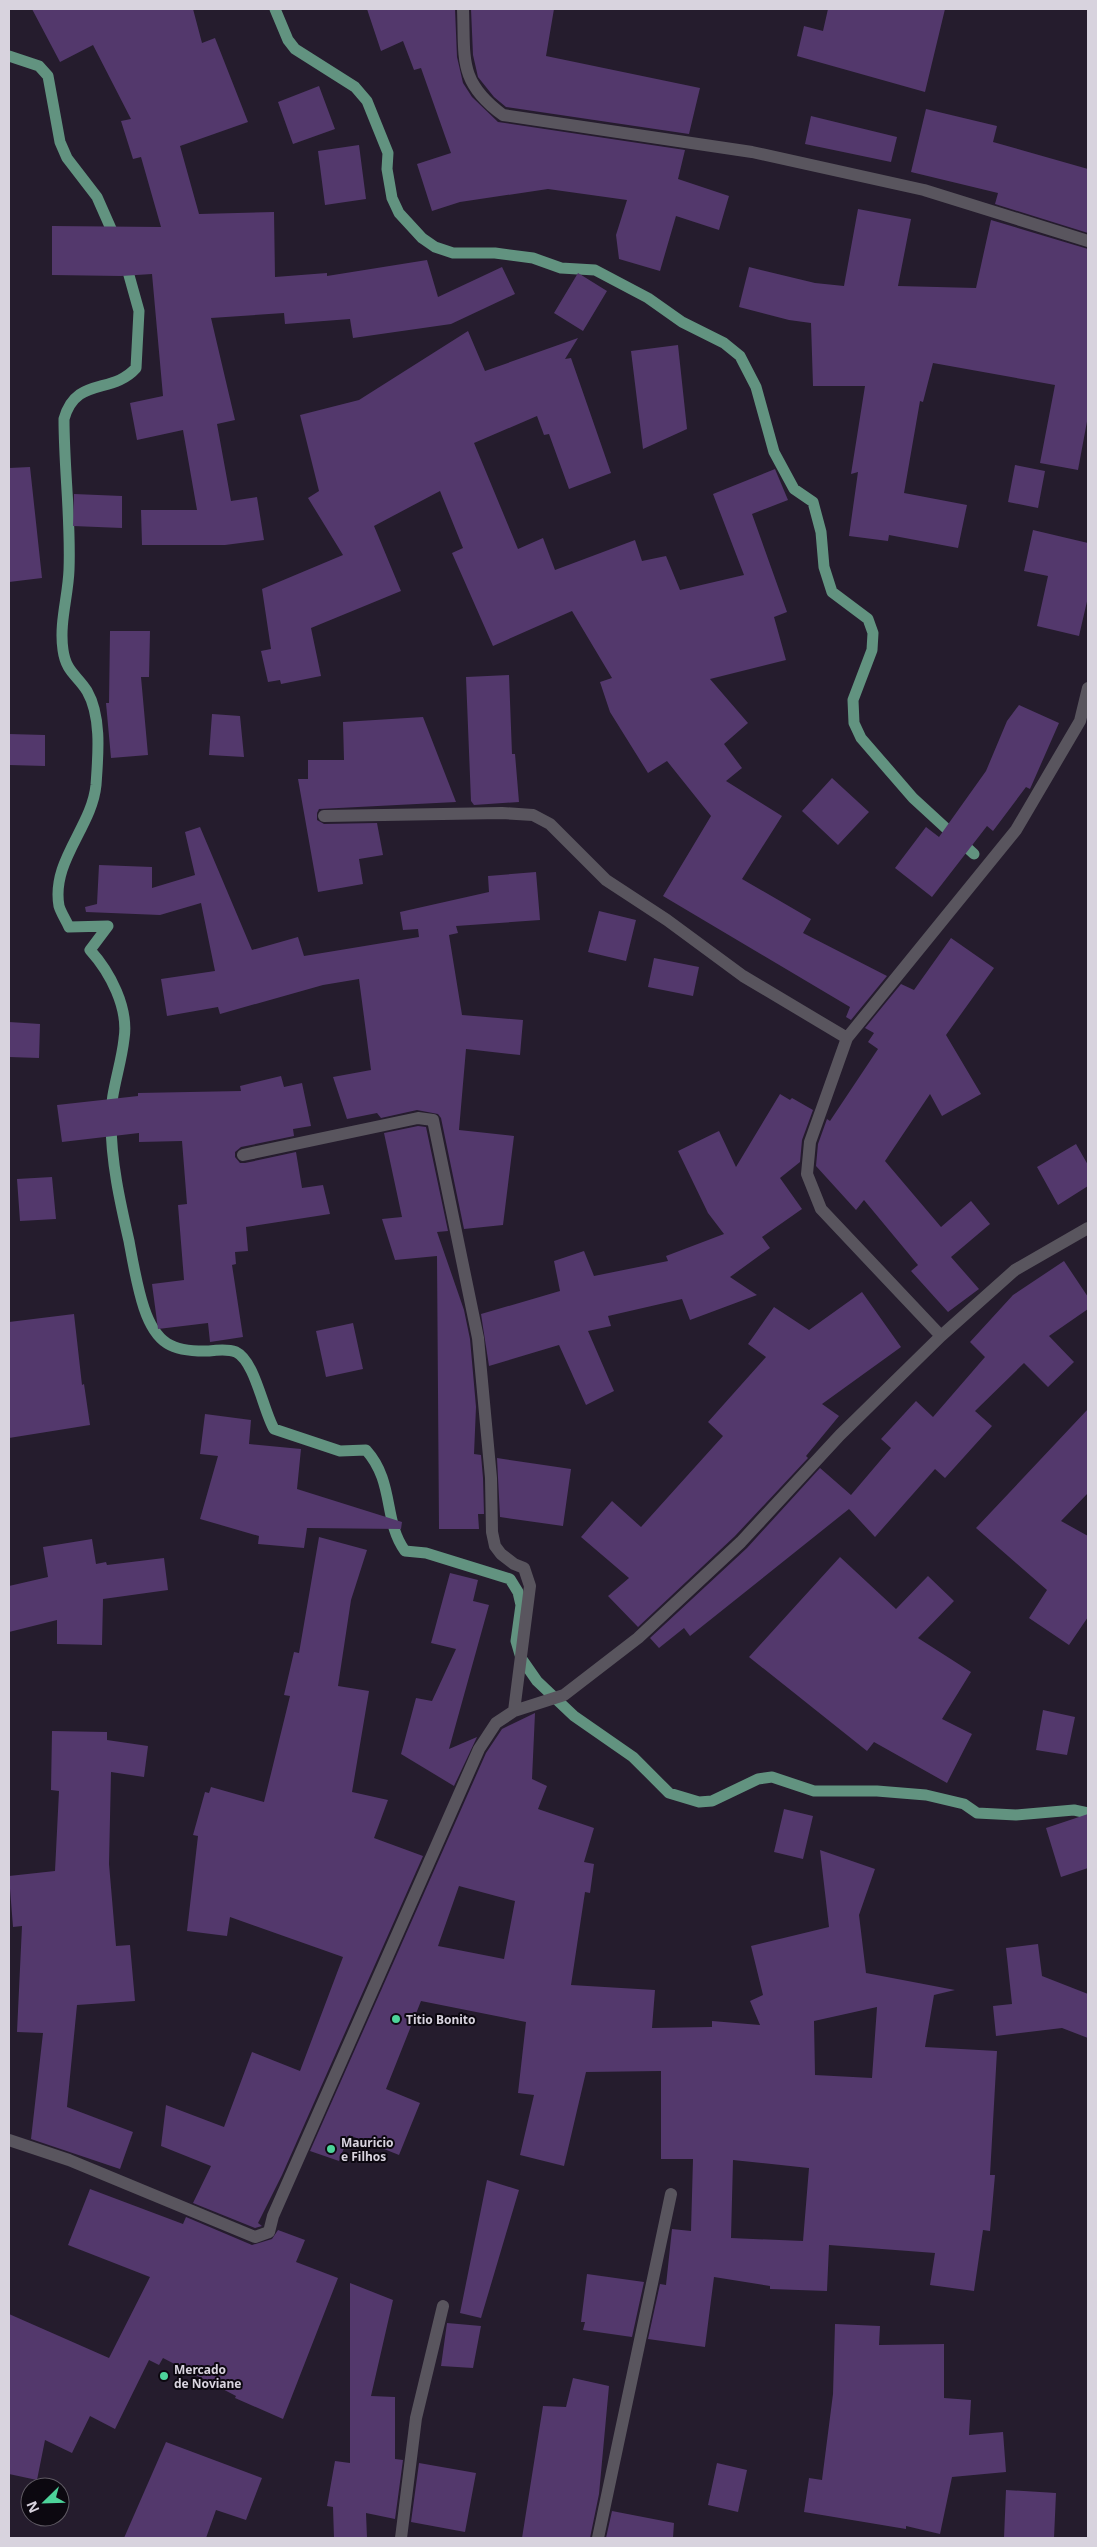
<svg xmlns="http://www.w3.org/2000/svg" width="1097" height="2547" viewBox="0 0 1097 2547" font-family="'Noto Sans',sans-serif">
	<style>
		.lines { fill: none; stroke-linecap: round; stroke-linejoin: round }
		.stream { stroke: #629380; stroke-width: 11 }
		.building { fill: #53386c; fill-rule: evenodd }
		.minor { stroke: #59555e; stroke-width: 12 }
		.poi-dot { fill: #4dd39a; stroke: #0c0810; stroke-width: 2 }
		.labels { text-anchor: middle; dominant-baseline: central; stroke-width: 4; stroke-linejoin: round; paint-order: stroke }
		.poi-label { font-size: 12px; font-weight: bold; fill: #d8d3de; stroke: #0c0810; text-anchor: start }
	</style>
	<rect width="100%" height="100%" fill="#251c2d"/>
	<g class="lines">
		<!-- stream -->
		<path class="stream" d="M275,9L288,40L295,49L355,87L367,101L388,153L387,169L392,198L399,213L422,238L435,247L453,253H495L533,258L561,268L595,270L648,298L682,322L724,343L740,356L756,387L774,452L794,489L813,502L821,532L824,567L832,592L868,619L873,633L872,650L853,700L854,723L861,738L913,798L974,854
			M9,56L39,66L48,76L60,142L67,158L97,197L116,240
			M125,261L139,311L136,368C112,395 76,376 64,419C64,469 71,520 69,570C68,597 59,623 63,650C66,672 77,675 87,691C102,717 98,756 96,785C92,827 51,861 59,906C61,913 66,920 69,927L108,926L90,950C110,972 129,1008 124,1039C121,1067 110,1093 111,1121C111,1162 120,1202 129,1241C133,1263 137,1287 144,1308C156,1344 172,1352 209,1351C217,1350 228,1349 236,1352C255,1361 263,1410 274,1429L340,1451L366,1450C395,1482 383,1521 405,1551L426,1553L510,1579L518,1592L521,1605L516,1641L521,1658L537,1681L574,1716L633,1757L669,1793L699,1802L712,1801L758,1779L772,1777L814,1791H877L926,1795L964,1804L977,1813L1016,1815L1074,1810L1088,1813"/>
	</g>
	<!-- building -->
	<path class="building" d="M32,9H193L202,43L215,38L248,122L180,146L199,214L274,212L275,277L327,273V276L427,260L438,297L502,267L515,294L451,324L353,338L350,319L285,324L284,313L211,318L235,420L217,424L231,501L257,497L264,540L225,545H142L141,510H197L183,430L137,440L130,403L163,396L152,274L121,276L52,275V226L161,227L141,157L133,159L121,121L131,119L93,45L60,62Z
		M367,9H455L457,57L463,83L472,97L498,122L685,150L678,179L729,196L719,230L676,216L660,271L619,259L616,235L627,200L548,189L460,202L432,211L417,164L451,153L421,68L414,70L403,41L381,51Z
		M471,9H554L546,56L700,88L689,134L506,107L494,97L478,77L473,55Z
		M828,9H945L925,92L797,56L804,26L823,31Z
		M319,86L335,129L293,144L278,102Z
		M926,109L997,126L993,142L1088,169V233L995,204L998,193L911,172Z
		M811,116L897,137L891,162L805,144Z
		M359,145L366,199L325,205L318,151Z
		M858,209L911,219L898,286L976,288L991,220L1088,249V416L1078,470L1040,463L1055,385L933,363L923,402L920,401L904,493L967,505L958,548L889,535L888,541L849,536L858,472L851,474L865,386H813L811,323L789,320L739,307L749,267L815,283L844,286Z
		M578,273L607,291L583,331L554,313Z
		M468,331L485,371L578,338L565,359L571,358L611,473L569,489L549,434L544,435L537,416L474,443L518,549L543,538L555,570L635,540L642,561L666,556L680,590L744,575L713,494L775,469L788,500L752,514L787,612L774,617L786,660L710,679L748,723L724,744L742,768L726,781L782,816L742,879L811,919L803,933L887,976L851,1020L846,1017L850,1007L663,896L711,816L667,761L648,773L610,712L600,682L612,678L572,611L493,646L452,553L463,548L440,491L374,526L401,591L311,628L321,676L281,684L280,680L268,682L261,651L271,649L262,589L343,555L308,498L319,491L300,415L359,400Z
		M678,345L687,429L643,449L631,351Z
		M1015,465L1045,471L1038,508L1008,502Z
		M30,467L42,578L9,582V468Z
		M74,494L122,496V528L73,526Z
		M1033,530L1088,543V597L1079,636L1037,626L1048,576L1024,571Z
		M110,631H150L149,677H141L148,755L111,758L106,703H109Z
		M509,675L512,754H515L519,802L474,805L471,801L466,677Z
		M1019,705L1059,723L1030,789L1026,787L993,831L987,826L932,897L895,868L926,827L939,837L986,771L1007,721Z
		M212,714L240,716L244,757L209,755Z
		M423,717L456,802L319,809L317,813V820L324,824L377,823L383,855L359,859L363,884L318,892L298,779H308V760H344L343,722Z
		M9,734L45,735V766L9,765Z
		M832,778L869,812L838,845L802,811Z
		M200,827L252,950L298,937L304,956L419,937L418,929L403,930L400,912L489,892L488,876L536,872L540,920L456,926L458,933L449,935L462,1015L523,1020L520,1055L466,1049L459,1130L514,1136L503,1225L464,1229L441,1118L438,1114L417,1110L381,1118L377,1113L347,1119L333,1077L371,1070L359,979L323,985L220,1014L218,1007L167,1016L161,979L215,971L201,903L160,915L86,912L85,907L97,904L99,865L152,867V888L195,875L185,832Z
		M599,911L636,920L626,961L588,952Z
		M951,938L994,968L946,1035L981,1094L942,1116L930,1094L885,1161L941,1227L971,1201L990,1224L951,1257L979,1289L948,1312L911,1271L918,1265L864,1200L856,1210L816,1166L818,1144L827,1119L830,1121L878,1049L868,1042L874,1033L865,1028L901,984L914,990Z
		M654,958L699,967L693,996L648,987Z
		M9,1022L40,1024L39,1058L9,1057Z
		M281,1076L284,1087L302,1083L311,1126L293,1129L294,1136L241,1147L235,1152V1157L240,1163H245L296,1152L302,1188L323,1185L330,1214L246,1227L248,1251L235,1252L236,1264L232,1265L243,1337L210,1342L208,1323L158,1329L152,1284L184,1280L178,1205L187,1204L182,1141L139,1142V1133L62,1142L57,1105L138,1096V1093L241,1091L240,1086Z
		M780,1094L790,1100L792,1098L813,1110L802,1140L800,1162L780,1178L802,1209L762,1237L770,1248L730,1277L757,1295L690,1320L682,1299L608,1316L611,1326L588,1331L614,1391L586,1405L559,1345L489,1366L481,1314L560,1291L554,1261L584,1251L594,1276L668,1261L666,1256L724,1234L708,1213L678,1151L719,1131L736,1167Z
		M418,1126L426,1127L448,1231L437,1232L464,1310L470,1339L476,1407L474,1454L481,1455L483,1478L484,1514H478L479,1529H439L437,1256L395,1260L382,1219L402,1217L384,1133Z
		M1076,1144L1088,1165V1186L1058,1205L1037,1167Z
		M52,1177L56,1219L20,1221L17,1179Z
		M1064,1261L1088,1297V1309L1049,1336L1074,1362L1048,1387L1024,1363L975,1411L992,1426L945,1478L935,1469L875,1537L849,1509L690,1636L684,1628L659,1648L650,1638L747,1548L820,1468L851,1495L891,1448L881,1439L916,1401L933,1417L985,1357L970,1342L1013,1295Z
		M862,1292L901,1347L822,1404L839,1416L806,1456L808,1458L735,1536L638,1627L608,1596L629,1578L581,1537L612,1501L641,1527L723,1436L708,1422L766,1357L748,1344L774,1307L809,1330Z
		M74,1314L82,1385L84,1384L90,1425L9,1438V1322Z
		M353,1323L363,1369L326,1377L316,1331Z
		M1088,1409V1493L1061,1521L1088,1536V1617L1069,1645L1029,1618L1047,1590L976,1528Z
		M205,1414L251,1420L249,1444L301,1449L297,1489L402,1522L401,1529L307,1528L304,1548L258,1544L259,1536L200,1519L218,1456L200,1454Z
		M497,1458L571,1469L563,1526L500,1517Z
		M319,1537L367,1550L351,1600L338,1686L369,1691L352,1792L388,1800L374,1838L423,1856L282,2175L258,2223L262,2226L255,2228L193,2203L211,2166L161,2146L166,2105L224,2127L252,2052L300,2071L343,1957L230,1917L227,1936L187,1931L198,1836L193,1835L205,1792L209,1793L211,1787L264,1802L290,1696L284,1695L294,1652L299,1653Z
		M92,1539L96,1564L106,1562L107,1565L164,1558L168,1590L103,1599L102,1645L57,1644V1620L9,1632V1586L48,1577L43,1547Z
		M840,1557L896,1609L928,1576L954,1601L918,1638L971,1672L942,1719L972,1734L947,1783L874,1742L867,1751L749,1657Z
		M450,1573L478,1580L473,1601L489,1605L449,1749L477,1737L454,1786L401,1754L416,1698L432,1701L456,1649L431,1643Z
		M1043,1710L1075,1717L1067,1755L1036,1750Z
		M535,1713L532,1779L547,1786L538,1809L594,1828L584,1862L594,1864L590,1893L585,1892L571,1985L655,1990L652,2028L712,2027V2021L760,2025L750,2001L763,1995L751,1946L829,1927L820,1850L875,1869L859,1915L866,1973L955,1990L934,1995L925,2047L997,2051L990,2175H995L990,2231L983,2230L974,2291L930,2285L935,2253L829,2245L827,2291L770,2289V2286L714,2277L705,2347L648,2339L660,2284L666,2285L672,2229L691,2231L693,2159H661V2071L586,2072L564,2166L520,2155L534,2095L518,2093L526,2022L421,2001L386,2089L420,2103L399,2155L349,2135L339,2161L310,2151L486,1753L502,1729ZM459,1886L515,1901L504,1959L438,1946ZM877,2007L872,2078L815,2075L814,2021ZM733,2160L809,2168L803,2241L731,2238Z
		M52,1731L107,1732V1740L148,1746L144,1777L111,1772L109,1864L116,1946L130,1945L135,2001L77,2005L67,2107L133,2132L120,2169L31,2139L43,2033L17,2032L22,1926L13,1927L9,1876L55,1871L59,1791L51,1790Z
		M784,1809L813,1816L803,1859L774,1852Z
		M1088,1814V1868L1061,1877L1046,1828Z
		M1038,1944L1042,1976L1088,1994V2038L1062,2028L996,2036L993,2006L1012,2004L1006,1948Z
		M487,2180L519,2190L481,2318L460,2313Z
		M90,2189L183,2224L186,2217L252,2245L272,2239L278,2230L305,2240L296,2262L338,2278L283,2419L235,2398L236,2396L163,2358L159,2365L149,2360L115,2429L90,2416L72,2453L45,2440L37,2480L9,2474V2314L109,2358L150,2277L68,2245Z
		M587,2274L644,2282L632,2337L583,2330L585,2322H581Z
		M350,2283L393,2300L371,2396L395,2397V2459L403,2460L395,2519L366,2513L367,2538H334L333,2507L327,2506L335,2461L350,2463Z
		M447,2323L481,2326L473,2368L441,2366Z
		M835,2324L880,2326L879,2345L944,2344V2398L971,2400L969,2435L1003,2432L1006,2472L952,2477L940,2534L906,2526V2529L804,2512L809,2478L822,2480L833,2394Z
		M573,2378L609,2386L599,2494L590,2538H522L543,2406L566,2407Z
		M166,2442L262,2478L246,2520L216,2510L206,2538H124Z
		M419,2463L476,2473L465,2532L411,2522Z
		M717,2463L747,2470L738,2512L708,2505Z
		M1006,2490L1056,2493L1054,2538H1004Z
		M612,2511L674,2523L673,2538H606Z"/>
	<g class="lines">
		<!-- minor -->
		<path class="minor" d="M463,9C465,59 458,82 503,115L752,152L924,190L1088,241
			M324,816L502,813L533,815L550,824L606,880L667,920L743,976L847,1038
			M243,1155L418,1118L433,1120L478,1338L491,1478L492,1532L495,1546L501,1554L514,1564L524,1568L530,1586L514,1711
			M941,1336L821,1209L807,1174L810,1142L847,1038L1016,830L1080,721L1088,688
			M9,2140L69,2160L255,2237L269,2232L273,2216L479,1749L496,1723L514,1711L564,1695L638,1638L741,1542L840,1435L941,1336L1015,1270L1088,1228
			M401,2538L416,2418L443,2306
			M598,2538L671,2194"/>
	</g>
	<!-- markers -->
	<g class="poi-dot">
		<circle cx="396" cy="2019" r="5"/>
		<circle cx="331" cy="2149" r="5"/>
		<circle cx="164" cy="2376" r="5"/>
	</g>
	<g class="labels">
		<!-- poi labels -->
		<g class="poi-label">
			<text x="406" y="2019">Titio Bonito</text>
			<text x="341" y="2142">Mauricio<tspan x="341" dy="14">e Filhos</tspan></text>
			<text x="174" y="2369">Mercado<tspan x="174" dy="14">de Noviane</tspan></text>
		</g>
	</g>
	<!-- border -->
	<rect width="1097" height="2547" fill="none" stroke="#d8d3de" stroke-width="20"/>
	<!-- north arrow -->
	<g transform="translate(45 2502) rotate(247)"><circle r="24" fill="#0c0810" stroke="#5e5962"/>
	<path d="M0-4L9 19L0 12L-9 19Z" fill="#4dd39a"/>
	<text y="-8" font-size="14" font-weight="bold" text-anchor="middle" fill="#d8d3de">N</text>
	</g>
</svg>
